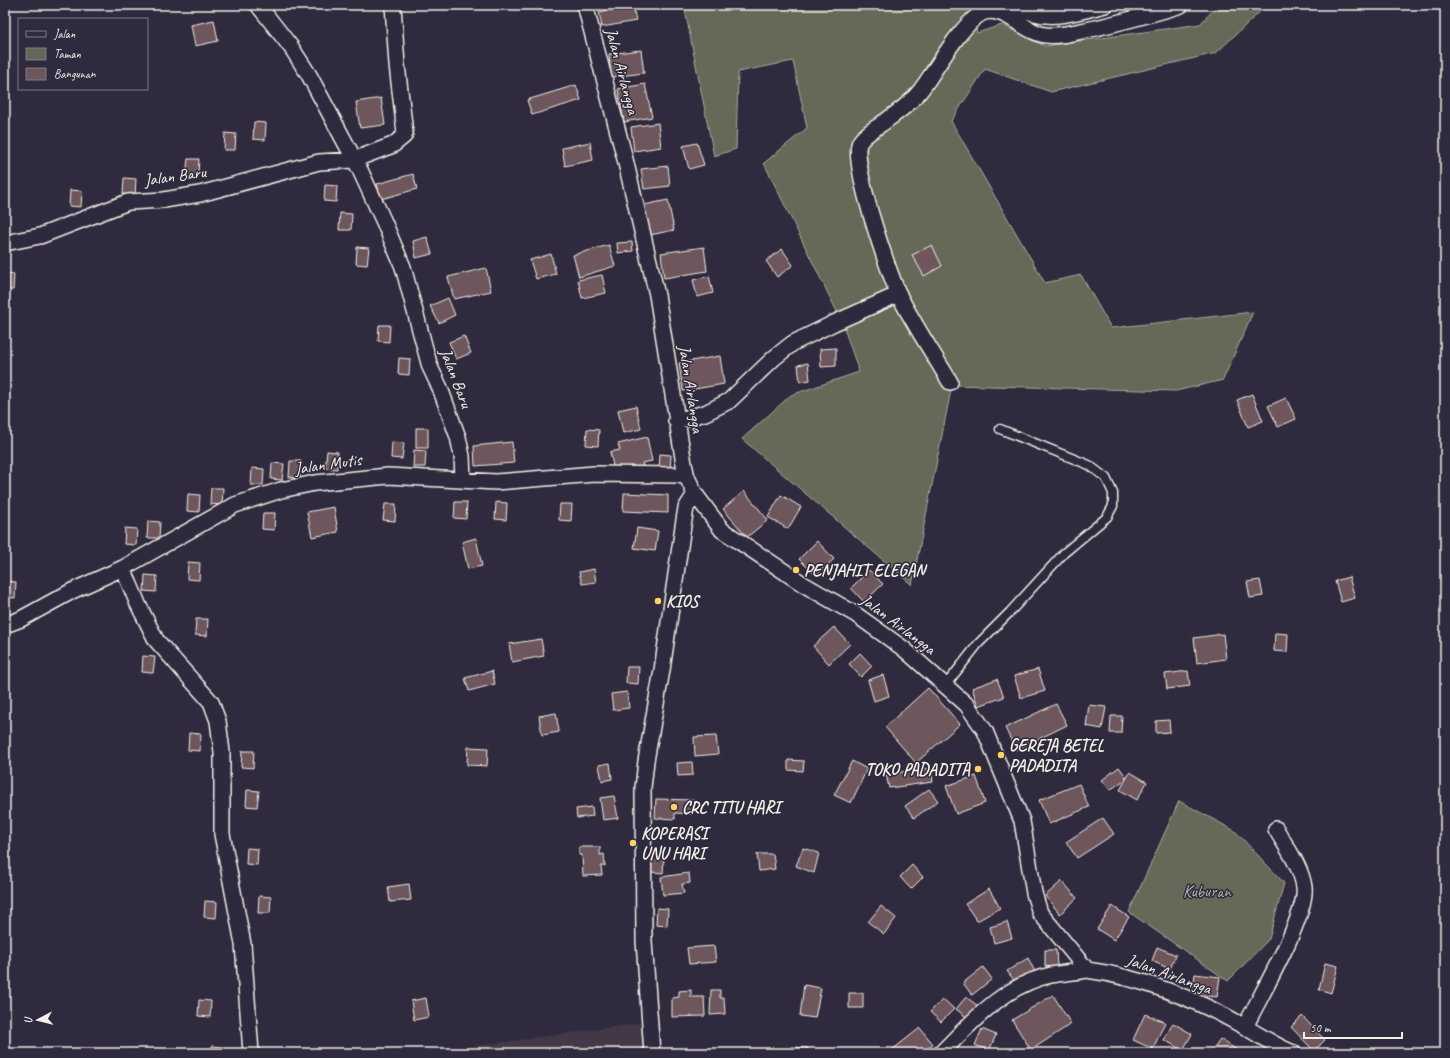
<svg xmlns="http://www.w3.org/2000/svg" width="1450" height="1058" viewBox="0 0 1450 1058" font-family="Caveat,sans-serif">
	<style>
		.built { fill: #423746 }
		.green { fill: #666758; stroke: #adaca0 }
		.building { fill: #6d565c; stroke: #f4f1e8 }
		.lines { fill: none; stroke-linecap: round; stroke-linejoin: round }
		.service-casing { stroke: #f4f1e8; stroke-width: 11 }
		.minor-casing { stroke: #f4f1e8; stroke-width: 18 }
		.service { stroke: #2f2a3d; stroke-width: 8 }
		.minor { stroke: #2f2a3d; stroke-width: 15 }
		.poi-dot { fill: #ffd166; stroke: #2f2a3d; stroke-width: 1.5 }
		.labels { text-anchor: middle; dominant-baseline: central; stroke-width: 3; stroke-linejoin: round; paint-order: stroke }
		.street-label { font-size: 17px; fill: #f4f1e8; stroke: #2f2a3d }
		.poi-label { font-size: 17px; font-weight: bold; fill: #f4f1e8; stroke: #2f2a3d; text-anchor: start }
		.park-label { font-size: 17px; fill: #b4b3a7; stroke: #2f2a3d }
	</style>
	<rect width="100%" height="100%" fill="#2f2a3d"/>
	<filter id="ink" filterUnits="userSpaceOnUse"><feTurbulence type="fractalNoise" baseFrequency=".025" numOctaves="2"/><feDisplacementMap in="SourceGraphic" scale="8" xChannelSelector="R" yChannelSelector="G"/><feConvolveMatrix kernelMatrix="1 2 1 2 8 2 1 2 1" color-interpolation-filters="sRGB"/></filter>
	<g filter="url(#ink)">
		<!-- built -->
		<path class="built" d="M642,1023L645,1053H453L452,1049Z"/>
		<!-- green -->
		<path class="green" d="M684,5H972L977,33L1002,25L1045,46L1200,24L1218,5H1267L1216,53L1051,92L985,69L951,121L1045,283L1081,275L1111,328L1253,312L1223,380L1176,391L952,385L912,585L742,439L791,395L859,372L842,322L764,163L807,128L793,61L738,72L736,149L714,156Z
			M1179,801L1235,831L1284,883L1269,939L1228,981L1129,912Z"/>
		<!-- building -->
		<path class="building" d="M633,6L636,21L602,27L599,12Z
			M214,20L218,41L195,46L191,25Z
			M641,50L644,73L611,77L609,54Z
			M645,84L652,117L624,122L618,89Z
			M576,85L581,100L532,115L527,100Z
			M381,98L385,125L360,128L356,102Z
			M254,122L266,123L265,140L253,139Z
			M658,123L661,147L634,151L631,127Z
			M225,133L236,134L235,150H224Z
			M590,142L593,160L565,166L562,148Z
			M697,143L704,165L689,169L683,146Z
			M188,159H199L198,176L186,175Z
			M668,166L670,186L644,189L641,169Z
			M413,174L417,189L381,199L377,184Z
			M124,178L136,179L135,196L123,195Z
			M325,185L337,186L336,202L324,201Z
			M70,190L82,191L81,207L69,206Z
			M668,200L674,230L650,235L644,205Z
			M340,213L352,214L351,230H339Z
			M427,237L432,254L416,258L413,241Z
			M632,242L633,251L618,253L617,243Z
			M609,245L615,266L579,277L573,255Z
			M932,245L942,266L924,276L912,255Z
			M357,247L369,248L367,265L356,264Z
			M704,247L707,271L664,278L661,253Z
			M782,249L793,265L777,277L766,261Z
			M551,254L556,274L536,279L530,260Z
			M486,268L491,291L454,299L448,277Z
			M5,273L14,274L13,290H5Z
			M602,275L606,293L582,298L578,280Z
			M709,276L713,293L697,297L693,280Z
			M448,298L455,315L439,323L430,306Z
			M379,325H390L389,342L378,341Z
			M464,336L471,353L456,359L449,342Z
			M836,348V366L821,367L820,349Z
			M720,356L724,384L683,391L679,363Z
			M399,358L410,359L409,375L398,374Z
			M808,363L810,380L800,382L798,365Z
			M1252,394L1263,421L1248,427L1237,400Z
			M1286,398L1296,419L1278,427L1268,406Z
			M636,406L641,429L623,433L618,410Z
			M416,428H428V448H416Z
			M587,429L599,430L598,446L586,445Z
			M647,437L652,461L642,463L643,466L632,469L631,466L614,470L610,452L620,450L618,444Z
			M392,442L404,443L402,459L391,458Z
			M512,442L514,463L475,466L474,446Z
			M414,450L426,451L425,467H413Z
			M327,451L338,452L337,469L325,468Z
			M660,454L671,455L670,471H659Z
			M290,461H301L300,478L289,477Z
			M272,463L284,464L282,480L271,479Z
			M252,468L264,469L263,485H251Z
			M211,488H223L222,505L210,504Z
			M744,491L768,520L747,537L723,509Z
			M624,493L668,495V513L623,511Z
			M188,494L200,495L199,512L187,511Z
			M781,495L801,507L788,529L768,517Z
			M455,502H467L466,519L454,518Z
			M496,502L507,503L506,520L495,519Z
			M385,504H396L395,521L383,520Z
			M560,504H572L571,521L559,520Z
			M334,507L338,532L312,537L307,512Z
			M263,513H275L274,530L262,529Z
			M148,521L160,522L159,538H147Z
			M125,528L137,529L136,545L124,544Z
			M637,528L658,531L655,551L634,548Z
			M476,538L482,566L468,569L462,542Z
			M817,541L834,559L816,576L799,559Z
			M188,562L200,563L199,580L187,579Z
			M594,569L596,582L582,584L579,572Z
			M869,570L883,584L864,602L851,588Z
			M145,575L157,576L156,592L144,591Z
			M1349,577L1355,598L1341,602L1335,581Z
			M1260,580L1263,596L1250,598L1247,582Z
			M5,581L16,582L15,598L5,597Z
			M196,619H208L207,636L195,635Z
			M834,627L850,644L829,664L813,646Z
			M1275,633L1288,634L1287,652L1274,651Z
			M1223,634L1226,659L1197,663L1194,638Z
			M541,639L544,656L512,662L509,644Z
			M860,653L872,666L861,677L849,664Z
			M143,656L155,657L153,673L142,672Z
			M627,667H639L638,684L626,683Z
			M1038,669L1045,691L1021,698L1014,676Z
			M492,671L495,684L469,691L465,678Z
			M1188,671L1190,686L1167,689L1165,674Z
			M883,675L889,696L874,701L868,680Z
			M997,679L1004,697L978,706L972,688Z
			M928,688L960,724L916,763L885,727Z
			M627,692L629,708L613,710L611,694Z
			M1056,704L1067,725L1016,750L1005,728Z
			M1089,705L1106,707L1102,729L1086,726Z
			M556,713L559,732L542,735L539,716Z
			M1111,716H1122L1121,733H1110Z
			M1169,720L1170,732L1156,733V721Z
			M189,733L201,734L200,751L188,750Z
			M716,736L718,754L695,756L694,737Z
			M468,747L488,748L487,766L467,765Z
			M242,751H254L253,768L241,767Z
			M788,760L804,761L803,771L788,770Z
			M852,761L867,769L851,803L834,795Z
			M692,762L693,775L678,776L677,763Z
			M610,763L612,779L602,781L599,765Z
			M1119,767L1127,778L1110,790L1102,780Z
			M931,768L933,782L889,788L886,774Z
			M1130,772L1147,782L1137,800L1120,790Z
			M976,776L985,803L956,814L946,786Z
			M1079,784L1089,807L1049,824L1039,800Z
			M929,789L938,801L914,818L905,806Z
			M247,790L259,791L257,807L246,806Z
			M614,796L618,818L603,820L600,798Z
			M656,799L693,800V814L675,813V819L655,818Z
			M592,807L593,816L577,818L576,809Z
			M1103,818L1114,834L1077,858L1066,842Z
			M579,847H600V855L604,854L605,866H601L602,875L583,876L582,855H579Z
			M247,848L258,849L257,865L246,864Z
			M803,848L819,853L814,873L796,866Z
			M757,854H773L775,869L759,871Z
			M652,856H664L663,873L651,872Z
			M912,865L923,877L911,889L900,877Z
			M689,873L690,883L682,884L684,893L663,895L661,877Z
			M1062,881L1077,898L1060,914L1045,896Z
			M409,884L411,900L390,902L388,887Z
			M989,889L1000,908L977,921L965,904Z
			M259,896L271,897L270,913H258Z
			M205,901L217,902L216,918L204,917Z
			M881,906L896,918L884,934L868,922Z
			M1112,906L1129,917L1114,940L1097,929Z
			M657,908L668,909L667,926L656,925Z
			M1007,922L1012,938L994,943L990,927Z
			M714,946L716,962L689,964L687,948Z
			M1157,947L1176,955L1170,969L1152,961Z
			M1045,950H1056L1057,967L1045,966Z
			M1028,958L1035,972L1017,984L1007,971Z
			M1325,963L1338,966L1331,993L1319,989Z
			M983,967L992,979L972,995L963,983Z
			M1195,974L1220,977L1217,997L1192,994Z
			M804,985L821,988L815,1018L800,1016Z
			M691,990V997H704L705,1016L672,1017V998L679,997V991Z
			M711,990H720V998H724L725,1014L710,1015Z
			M849,993H863V1008H849Z
			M1053,995L1071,1024L1031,1050L1012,1020Z
			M966,997L978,1006L969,1019L956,1009Z
			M426,998L429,1017L414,1020L411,1001Z
			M943,999L954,1009L941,1022L930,1012Z
			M199,1000L211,1001L210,1017L198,1016Z
			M1145,1014L1165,1022L1153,1049L1133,1040Z
			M1302,1016L1325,1040L1314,1051L1291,1027Z
			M1173,1023L1192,1034L1183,1050L1164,1040Z
			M920,1028L933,1044L922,1053H894L892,1050Z
			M982,1029L996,1035L989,1051L975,1045Z
			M1220,1039L1237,1050L1235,1053H1210Z
			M212,1046L224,1047L223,1053H212Z
			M791,1047L808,1048V1053H790Z
			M868,1050L869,1053H850V1052Z"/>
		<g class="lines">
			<!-- service casing -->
			<g class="service-casing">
				<path id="service" d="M945,686L978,644L1010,612L1064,553L1107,517L1113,506V493L1106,478L1089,465L1000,429"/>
			</g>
			<!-- minor casing -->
			<g class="minor-casing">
				<path id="minor" d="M258,5L291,47L309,75L360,170L384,222L403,267L430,367L440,388L458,437L462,456L463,479
					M585,5L625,159L657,295L684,464L687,477L695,494L722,530L803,584L855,614L904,649L967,705L985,731L1022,821L1034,893L1040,913L1087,970C1141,977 1198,1000 1245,1027C1261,1036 1275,1046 1293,1053
					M1013,5C1048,23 1069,14 1105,5
					M5,243L40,236L128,202L164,200L200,194L319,162L353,160L393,145L404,136L405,133L397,65L393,5
					M950,382C933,353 914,325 899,295C889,274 849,158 860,142C864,135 873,130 880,125C895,114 912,103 923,87C936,69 965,18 985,12C1004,6 1026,33 1045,35C1062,37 1079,31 1096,28C1125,21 1153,14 1181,5
					M676,421L705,413L729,401L774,358L793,343L834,323L899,294
					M123,568L138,604L156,640L211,702L218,721L222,752V834L243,944L251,1053
					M5,625L21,619L72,591L123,568L235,505L281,490L315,483L388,476L496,482L594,474L678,475L687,477
					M1245,1027C1259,998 1308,915 1304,887C1301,866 1286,847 1276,829
					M652,1053L644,941L643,788L646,761L662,670L683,526L686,508L695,494
					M941,1053C973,1021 1004,985 1051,975C1063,973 1075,972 1087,970"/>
			</g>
			<!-- service -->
			<use href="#service" class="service"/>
			<!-- minor -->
			<use href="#minor" class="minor"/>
		</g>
	</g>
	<!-- markers -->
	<g class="poi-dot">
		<circle cx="796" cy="570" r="4"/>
		<circle cx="658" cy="601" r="4"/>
		<circle cx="1001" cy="755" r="4"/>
		<circle cx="978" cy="769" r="4"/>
		<circle cx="674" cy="807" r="4"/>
		<circle cx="633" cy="843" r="4"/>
	</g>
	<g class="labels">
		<!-- street labels -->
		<g class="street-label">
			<text transform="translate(622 71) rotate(75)">Jalan Airlangga</text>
			<text transform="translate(175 176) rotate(-8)">Jalan Baru</text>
			<text transform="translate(456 378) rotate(69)">Jalan Baru</text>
			<text transform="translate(691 389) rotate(81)">Jalan Airlangga</text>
			<text transform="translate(328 464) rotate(-8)">Jalan Mutis</text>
			<text transform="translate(898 624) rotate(37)">Jalan Airlangga</text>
			<text transform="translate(1169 974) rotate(20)">Jalan Airlangga</text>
		</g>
		<!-- poi labels -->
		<g class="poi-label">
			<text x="804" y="570">PENJAHIT ELEGAN</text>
			<text x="666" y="601">KIOS</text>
			<text x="1009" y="745">GEREJA BETEL<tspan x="1009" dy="20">PADADITA</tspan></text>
			<text x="970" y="769" text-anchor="end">TOKO PADADITA</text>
			<text x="682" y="807">CRC TITU HARI</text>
			<text x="641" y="833">KOPERASI<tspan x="641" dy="20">UNU HARI</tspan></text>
		</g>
		<!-- park labels -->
		<g class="park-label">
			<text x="1207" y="891">Kuburan</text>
		</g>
	</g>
	<!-- margin -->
	<rect width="1450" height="1058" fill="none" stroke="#2f2a3d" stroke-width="20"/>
	<rect x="10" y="10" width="1430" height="1038" fill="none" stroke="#f4f1e8" stroke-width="1.5" filter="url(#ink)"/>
	<!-- legend -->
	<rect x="18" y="18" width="130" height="72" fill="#2f2a3d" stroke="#7e7a81"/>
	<rect x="26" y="31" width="20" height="6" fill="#2f2a3d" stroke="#7e7a81"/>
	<text x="54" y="38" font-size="12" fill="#f4f1e8">Jalan</text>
	<rect x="26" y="48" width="20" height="12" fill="#666758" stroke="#7e7a81"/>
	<text x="54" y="58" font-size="12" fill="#f4f1e8">Taman</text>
	<rect x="26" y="68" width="20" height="12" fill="#6d565c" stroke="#7e7a81"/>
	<text x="54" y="78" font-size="12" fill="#f4f1e8">Bangunan</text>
	<!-- north arrow -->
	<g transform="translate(38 1020) rotate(263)" stroke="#2f2a3d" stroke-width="3" paint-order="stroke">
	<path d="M0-3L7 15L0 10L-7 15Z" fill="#f4f1e8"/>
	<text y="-6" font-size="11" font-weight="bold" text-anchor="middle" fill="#f4f1e8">U</text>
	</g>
	<!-- scale -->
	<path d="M1304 1032v6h98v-6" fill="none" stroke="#f4f1e8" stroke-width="2"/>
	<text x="1310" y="1032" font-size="12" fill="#f4f1e8" stroke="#2f2a3d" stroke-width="3" paint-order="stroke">50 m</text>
</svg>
